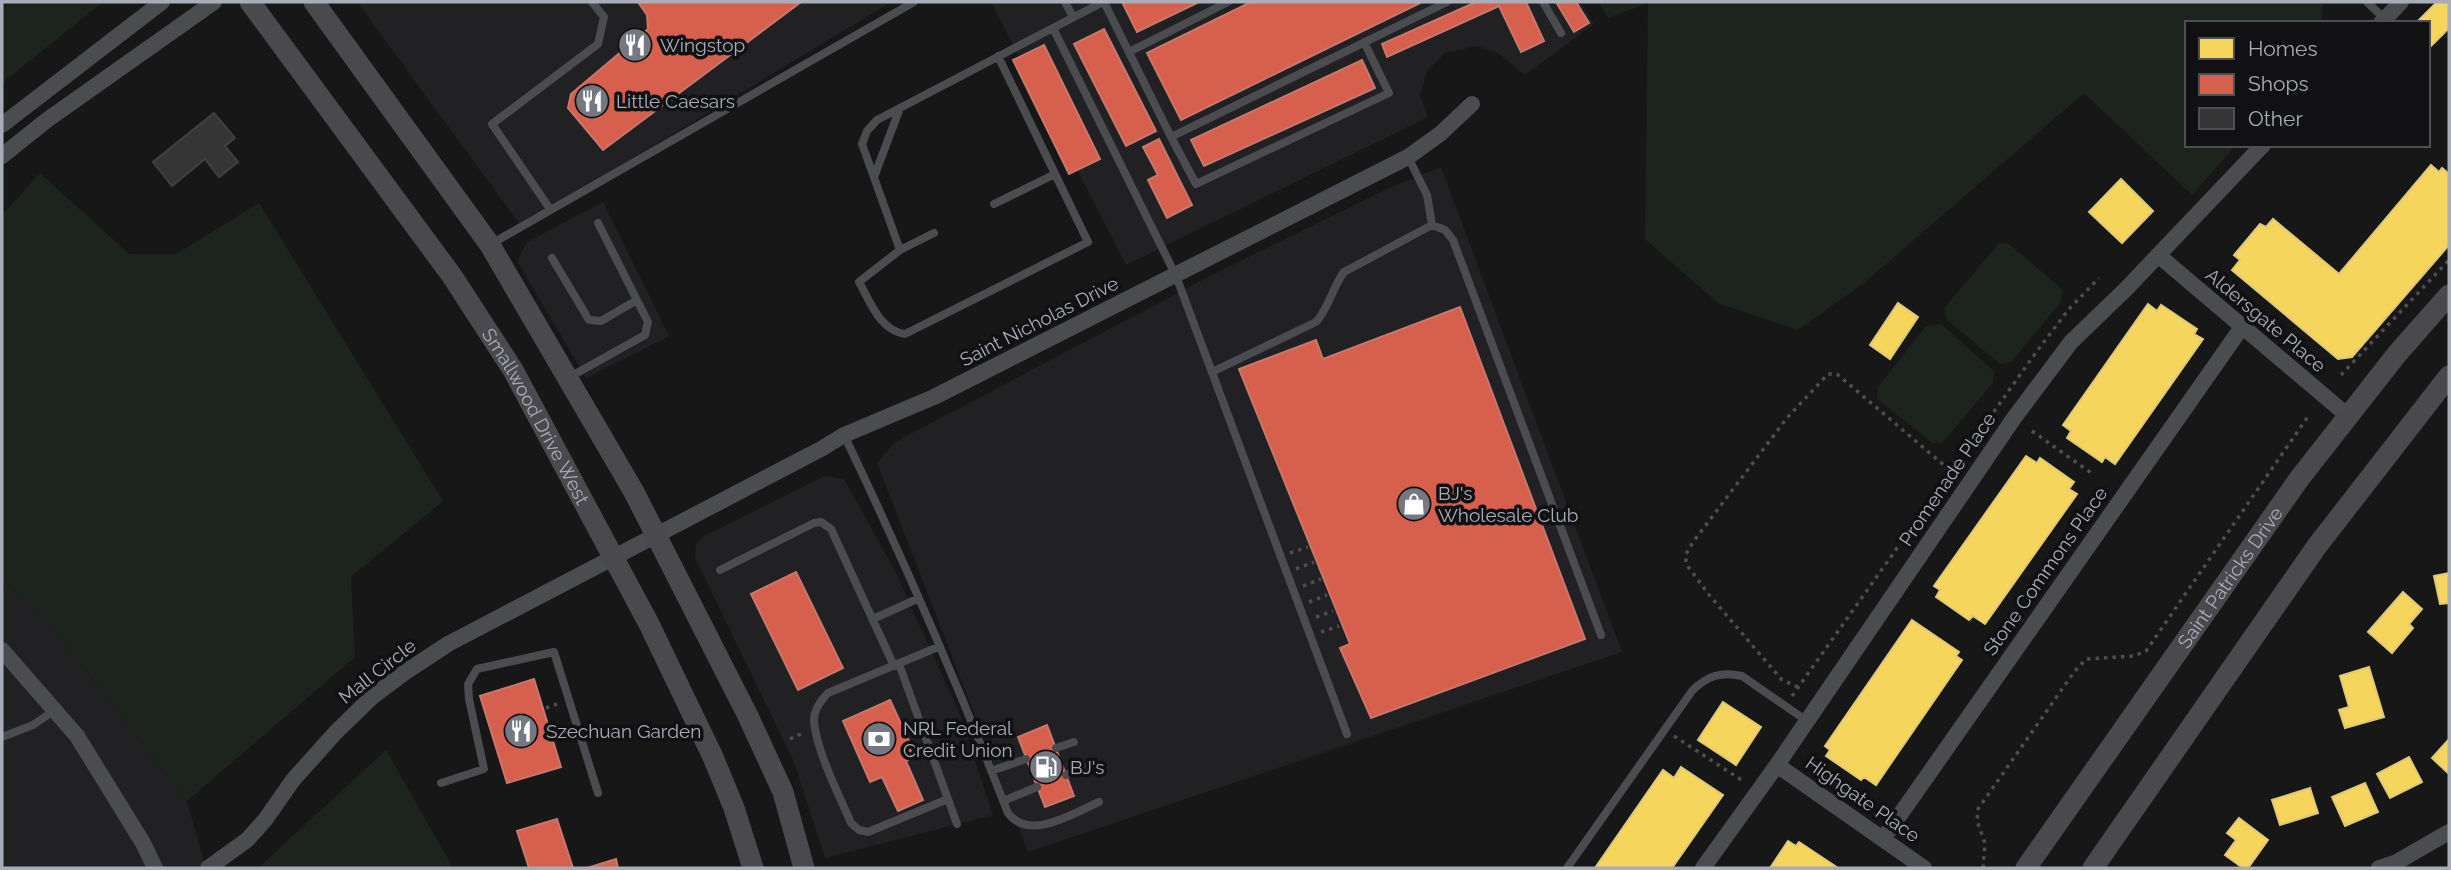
<svg xmlns="http://www.w3.org/2000/svg" width="2451" height="870" viewBox="0 0 2451 870" font-family="Raleway,sans-serif">
	<style>
		.built { fill: #212123 }
		.green { fill: #1d241e }
		.homes { fill: #f6d55c; stroke: #dfc978; stroke-width: 2 }
		.shops { fill: #d6604d; stroke: #c8776d; stroke-width: 2 }
		.building { fill: #353536; stroke: #3f4043; stroke-width: 2 }
		.lines { fill: none; stroke-linecap: round; stroke-linejoin: round }
		.path { stroke: #4d4e52; stroke-width: 3.5; stroke-dasharray: 3.5 5; stroke-linecap: butt }
		.lane { stroke: #4b4c50; stroke-width: 8 }
		.street { stroke: #4b4c50; stroke-width: 16 }
		.secondary { stroke: #4a4a4e; stroke-width: 21 }
		.labels { text-anchor: middle; dominant-baseline: central; stroke-width: 7; stroke-linejoin: round; paint-order: stroke }
		.poi-label { font-size: 19px; fill: #a8adb8; stroke: #111113; text-anchor: start }
		.street-label { font-size: 19px; fill: #a8adb8; stroke: #111113 }
	</style>
	<rect width="100%" height="100%" fill="#171717"/>
	<!-- built -->
	<path class="built" d="M357,2H891L521,226Z
		M991,2H1581L1594,24L1525,75L1498,53L1477,46L1445,53L1427,71L1420,96L1428,117L1126,265Z
		M1441,167L1622,652L1028,852L877,463L895,442L1210,276L1389,188Z
		M603,202L669,336L586,378L517,261L527,242Z
		M824,476L844,479L894,569L959,712L993,815L825,858L794,762L695,558L696,544L706,535Z
		M2,579L47,620L187,801L206,868H2Z"/>
	<!-- green -->
	<path class="green" d="M2,2H103L2,83Z
		M1598,2H2323L2321,23H2187V145H2236L2192,195L2084,93L1864,283L1798,330L1718,303L1645,239L1648,3L1608,18Z
		M40,173L129,254H176L259,203L443,501L351,577L355,657L187,801L47,620L2,579V215Z
		M1999,243L2009,244L2063,290L2060,303L2011,362L2000,364L1946,319L1945,307Z
		M1941,324L1994,371L1993,383L1942,443H1933L1877,399L1878,387L1926,326Z
		M386,750L453,868H258Z"/>
	<!-- homes -->
	<path class="homes" d="M2437,2H2449V28L2430,47L2428,23H2416Z
		M2431,165L2439,172L2442,168L2449,174V245L2352,357L2338,359L2232,270L2240,260L2234,255L2260,224L2266,227L2273,219L2339,274Z
		M2121,179L2153,211L2122,243L2089,212Z
		M1898,303L1918,317L1890,359L1870,345Z
		M2148,304L2157,311L2161,305L2197,329L2194,334L2203,339L2115,464L2105,457L2102,462L2067,438L2071,431L2063,425Z
		M2026,456L2037,463L2040,458L2074,482L2069,489L2077,494L1985,624L1973,616L1969,620L1936,597L1940,590L1934,586Z
		M2449,573V603L2440,604L2434,576Z
		M2403,592L2422,609L2409,624L2413,628L2392,653L2368,632Z
		M1912,620L1959,652L1956,656L1962,660L1876,785L1864,777L1861,780L1826,756L1830,750L1825,746Z
		M2369,667L2384,717L2345,728L2339,710L2349,707L2340,676Z
		M1723,702L1761,727L1736,765L1698,740Z
		M2449,739V774L2432,758Z
		M2409,757L2422,782L2390,798L2377,774Z
		M1681,767L1723,795L1672,868H1595L1663,770L1674,778Z
		M2365,783L2378,812L2345,826L2332,797Z
		M2310,788L2318,813L2280,825L2272,800Z
		M2239,818L2268,840L2248,868H2243L2225,855L2236,840L2227,833Z
		M1788,841L1796,846L1799,842L1838,868H1770Z"/>
	<!-- shops -->
	<path class="shops" d="M638,2H801L603,150L568,108L571,94L648,29L647,15Z
		M1122,2H1199L1137,32Z
		M1251,2H1422L1181,120L1147,53Z
		M1476,2H1526L1544,41L1521,52L1499,6L1387,57L1382,44Z
		M1556,2H1576L1589,23L1574,32Z
		M1104,29L1156,131L1126,146L1074,44Z
		M1044,45L1100,159L1069,174L1013,60Z
		M1362,60L1375,88L1204,166L1191,140Z
		M1159,139L1192,205L1167,218L1148,180L1158,175L1143,147Z
		M1460,307L1585,639L1371,718L1340,648L1350,644L1239,369L1316,340L1323,359Z
		M796,572L843,668L798,690L751,594Z
		M534,679L561,767L507,783L480,696Z
		M890,700L916,756L906,761L923,800L898,811L882,777L870,782L843,721Z
		M1047,725L1074,796L1045,807L1018,737Z
		M557,819L573,868H529L517,831Z
		M616,859L618,868H587Z"/>
	<!-- building -->
	<path class="building" d="M214,113L235,138L225,146L238,162L219,177L205,159L172,186L153,162Z"/>
	<g class="lines">
		<!-- path -->
		<path class="path" d="M2341,375L2449,260
			M2032,431L2094,475
			M1290,553L1308,547
			M1296,569L1314,562
			M1303,586L1321,579
			M1309,602L1327,595
			M1316,617L1333,611
			M1321,632L1339,626
			M1798,687L1782,680L1710,596L1686,564V554L1693,542L1787,418L1828,374H1837L1952,472
			M1792,696L2037,351L2069,309L2099,278
			M546,708L557,704
			M553,731L565,728
			M1674,736L1743,781
			M790,739L803,733
			M1983,868L1985,843L1977,821L1978,809L2074,672L2086,659L2134,656L2146,651L2309,415"/>
		<!-- lane -->
		<path class="lane" d="M1065,2L1073,17
			M1103,2L1053,28L1176,276L1347,734
			M1104,2L1171,137
			M1543,2L1561,33
			M2367,2L2385,19
			M1364,42L1389,93L1196,184L1171,137L1447,2
			M1129,52L1228,2
			M998,56L1088,242L905,334C880,331 870,301 859,282L900,250L862,144L867,131L877,120L1053,28
			M1408,157L1427,195L1432,225
			M874,177L900,108
			M994,204L1055,174
			M550,209L492,124L598,44L604,17L592,2
			M491,244L914,2
			M900,250L934,233
			M552,258L589,320L601,321L637,300
			M1212,372L1316,322C1329,308 1332,288 1344,272L1432,225L1445,230L1453,240L1601,635
			M568,378L645,335L648,322L598,223
			M844,435C903,558 958,685 1008,813C1029,842 1074,813 1099,802
			M720,570L814,523L821,522L831,529L894,666
			M873,619L917,599
			M938,647L828,693C820,701 813,710 814,722C817,752 839,795 851,823L859,830L868,832L948,799
			M899,664L957,824
			M2,737L33,725L55,710
			M1056,748L1074,742
			M991,771L1026,759
			M1066,775L1085,767
			M441,783L484,769L469,699L468,684L477,669L554,652L598,793
			M1003,801L1037,787
			M1567,868L1692,691C1707,676 1721,671 1742,676L1807,721"/>
		<!-- street -->
		<path class="street" d="M2381,23L2401,2
			M2,125L162,2
			M2,156L47,120L214,2
			M2158,255L2348,416
			M2,650L77,736L143,843L155,868
			M1777,765L1924,868
			M1883,839L2242,327
			M208,868L247,840L265,820L293,780L336,732L372,697L404,673L448,644L821,449L844,435L934,397L1408,157L1440,134L1472,104
			M1703,868L1777,765L2014,418L2071,342L2126,289L2263,145
			M2379,868L2397,862L2449,832"/>
		<!-- secondary -->
		<g class="secondary">
			<path id="s1" d="M250,2L452,276L513,370L649,624L713,757L734,808L753,868"/>
			<path d="M314,2L490,245L634,492L748,716L783,792L804,868"/>
			<path id="s2" d="M2026,868L2299,479L2397,354L2449,295"/>
			<path d="M2093,868L2317,546L2449,376"/>
		</g>
	</g>
	<!-- icons -->
	<defs>
		<g id="restaurant-disc" transform="scale(1.75)"><circle r="9.5" fill="#757880" stroke="#111113"/><path d="M-5-6h1v4h1v-4h1v4h1v-4h1v5L-1.5 .5V6h-2V.5L-5-1ZM5-6V6H3V1.5H1.5Q1.5-4 5-6Z" fill="#fff"/></g>
		<g id="shop-disc" transform="scale(1.75)"><circle r="9.5" fill="#757880" stroke="#111113"/><path d="M-5-2.5h2.3a2.7 3.5 0 0 1 5.4 0H5L5.5 6h-11ZM-1.5-2.5h3a1.5 2.3 0 0 0-3 0Z" fill="#fff"/></g>
		<g id="bank-disc" transform="scale(1.75)"><circle r="9.5" fill="#757880" stroke="#111113"/><path d="M-6-4H6V4H-6ZM0-2.3a2.3 2.3 0 1 0 0 4.6a2.3 2.3 0 1 0 0-4.6Z" fill="#fff"/></g>
		<g id="fuel-disc" transform="scale(1.75)"><circle r="9.5" fill="#757880" stroke="#111113"/><path d="M-5.5-6h7V0h2V4h1.3V-2.5L3-4.5l.8-.8L6-3V5H2.5V1h-1V6h-7ZM-4.2-4.7v3.2H.2V-4.7Z" fill="#fff"/></g>
	</defs>
	<g fill-rule="evenodd">
		<use href="#restaurant-disc" x="635" y="45"/>
		<use href="#restaurant-disc" x="592" y="101"/>
		<use href="#shop-disc" x="1414" y="504"/>
		<use href="#restaurant-disc" x="521" y="731"/>
		<use href="#bank-disc" x="879" y="739"/>
		<use href="#fuel-disc" x="1046" y="767"/>
	</g>
	<g class="labels">
		<!-- poi labels -->
		<g class="poi-label">
			<text x="660" y="45">Wingstop</text>
			<text x="616" y="101">Little Caesars</text>
			<text x="1438" y="493">BJ's<tspan x="1438" dy="22">Wholesale Club</tspan></text>
			<text x="903" y="728">NRL Federal<tspan x="903" dy="22">Credit Union</tspan></text>
			<text x="546" y="731">Szechuan Garden</text>
			<text x="1070" y="767">BJ's</text>
		</g>
		<!-- street labels -->
		<g class="street-label">
			<text transform="translate(2266 320) rotate(40)">Aldersgate Place</text>
			<text transform="translate(1039 321) rotate(-27)">Saint Nicholas Drive</text>
			<text stroke="none"><textPath href="#s1" startOffset="504">Smallwood Drive West</textPath></text>
			<text transform="translate(1947 479) rotate(-56)">Promenade Place</text>
			<text transform="translate(2045 571) rotate(-55)">Stone Commons Place</text>
			<text stroke="none"><textPath href="#s2" startOffset="355">Saint Patricks Drive</textPath></text>
			<text transform="translate(377 671) rotate(-38)">Mall Circle</text>
			<text transform="translate(1863 799) rotate(35)">Highgate Place</text>
		</g>
	</g>
	<!-- border -->
	<rect width="2451" height="870" fill="none" stroke="#a8adb8" stroke-width="7"/>
	<!-- legend -->
	<rect x="2185" y="21" width="245" height="126" fill="#111113" stroke="#4d4f55" stroke-width="2"/>
	<rect x="2199" y="38" width="35" height="21" fill="#f6d55c" stroke="#4d4f55" stroke-width="2"/>
	<text x="2248" y="56" font-size="21" fill="#a8adb8">Homes</text>
	<rect x="2199" y="74" width="35" height="21" fill="#d6604d" stroke="#4d4f55" stroke-width="2"/>
	<text x="2248" y="91" font-size="21" fill="#a8adb8">Shops</text>
	<rect x="2199" y="108" width="35" height="21" fill="#353536" stroke="#4d4f55" stroke-width="2"/>
	<text x="2248" y="126" font-size="21" fill="#a8adb8">Other</text>
</svg>
